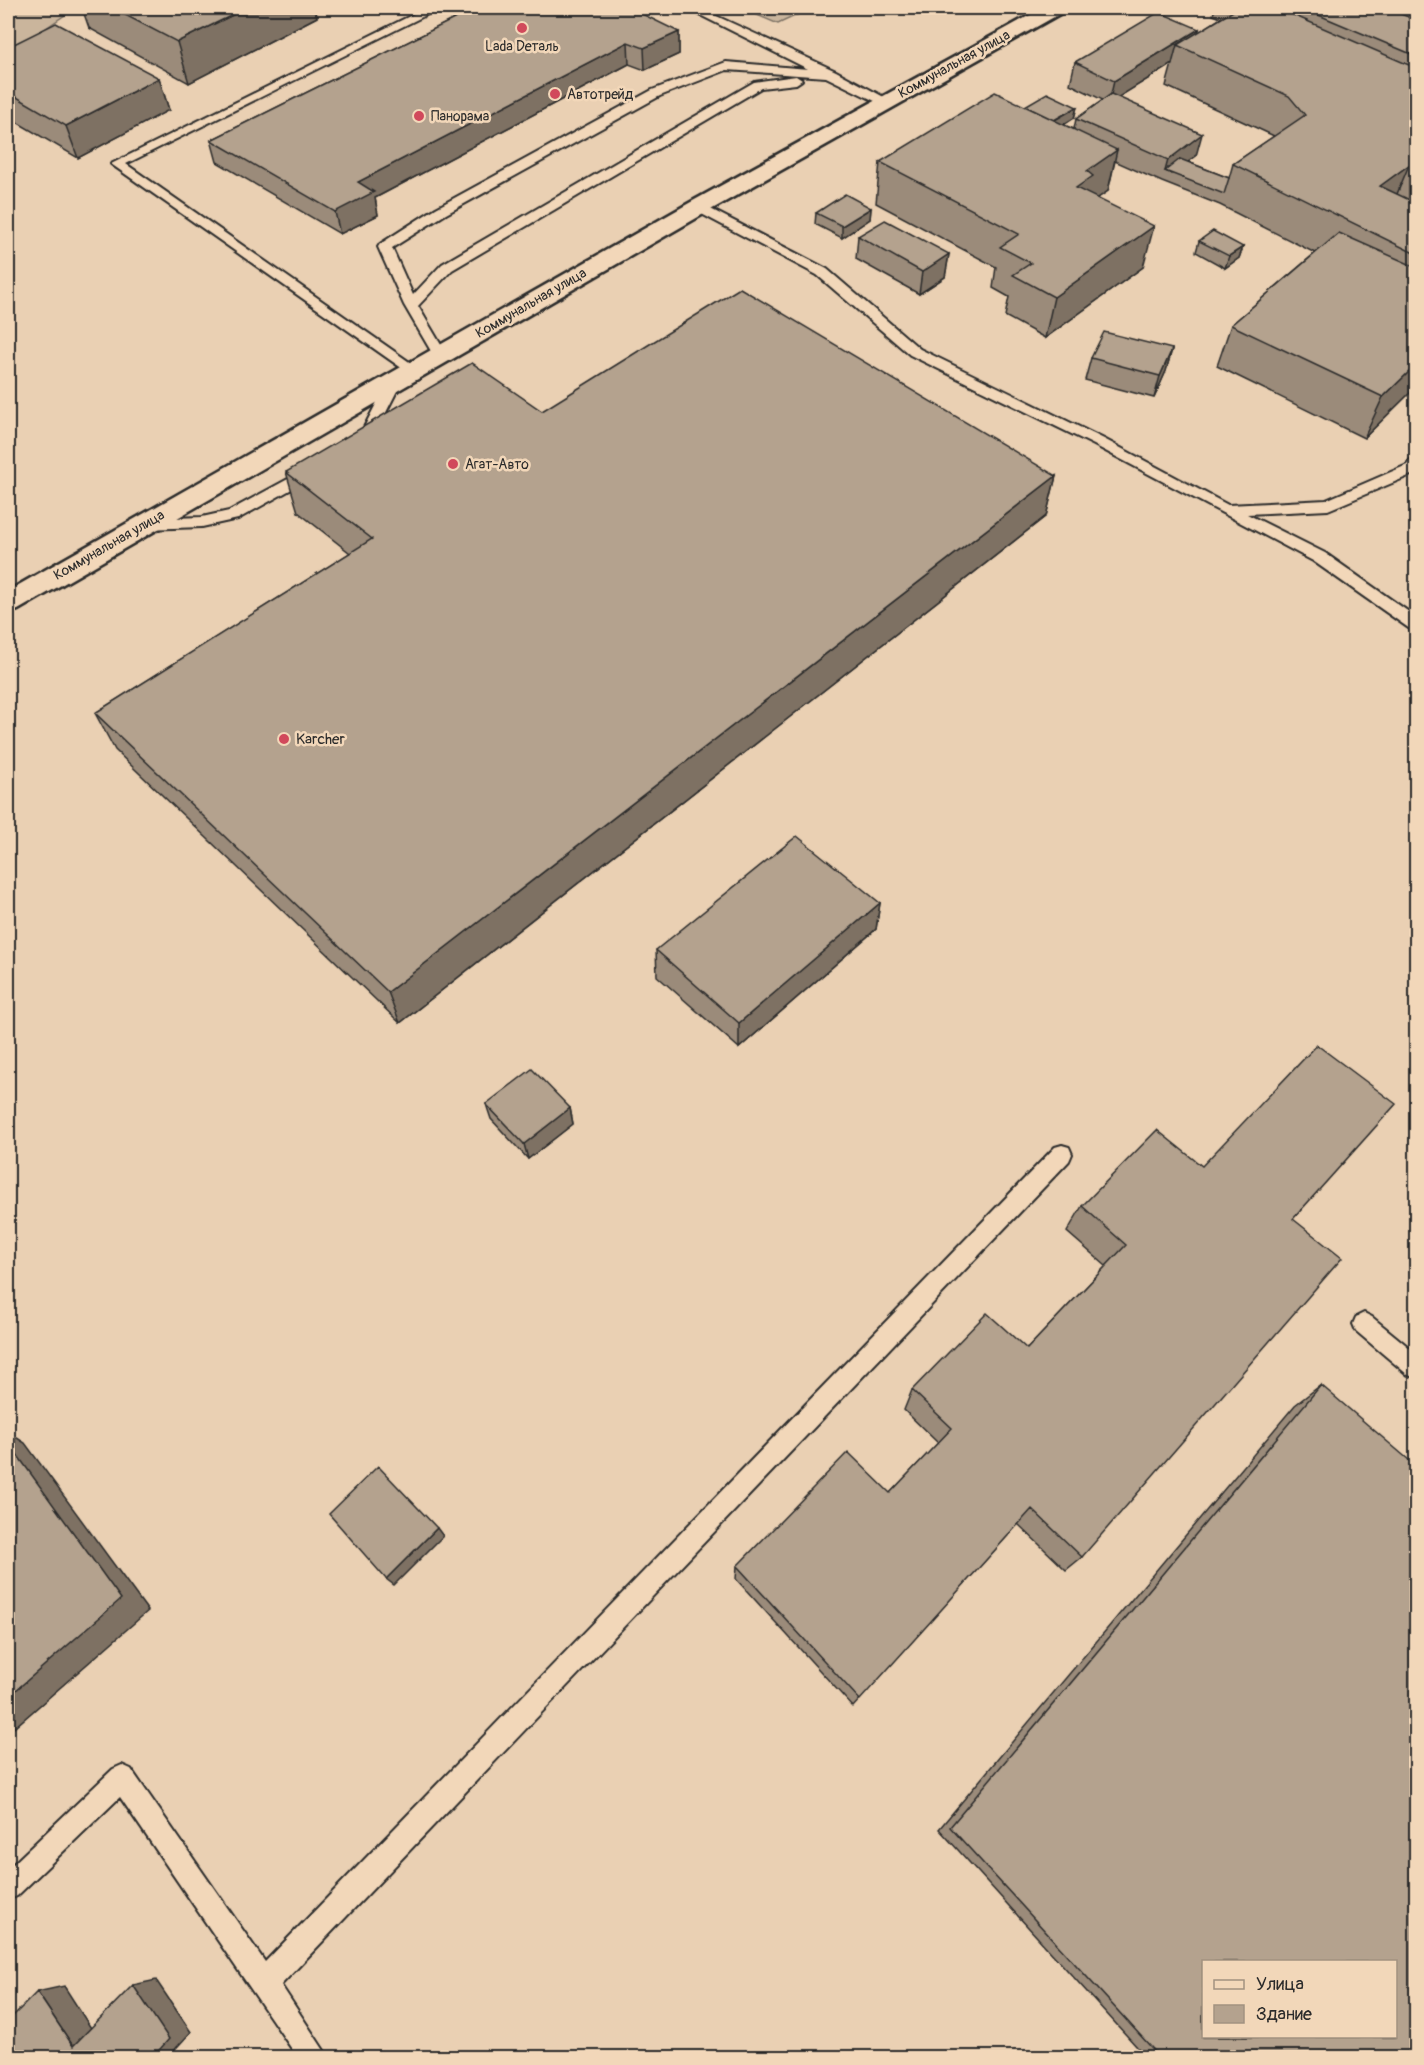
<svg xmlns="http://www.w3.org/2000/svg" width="1424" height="2065" viewBox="0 0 1424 2065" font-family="Pangolin,sans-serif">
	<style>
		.green { fill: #cab59c; stroke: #7a7064; stroke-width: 1.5 }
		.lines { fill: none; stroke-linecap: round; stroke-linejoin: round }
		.lane-casing { stroke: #2b2b2b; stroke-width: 4 }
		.secondary-casing { stroke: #2b2b2b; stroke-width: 5 }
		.lane { fill: #f2d7b9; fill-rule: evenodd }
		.secondary { fill: #f2d7b9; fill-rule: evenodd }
		.wall { fill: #9b8b7a; stroke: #2b2b2b; stroke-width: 1.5; fill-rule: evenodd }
		.shaded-wall { fill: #7e7163; stroke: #2b2b2b; stroke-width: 1.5 }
		.building { fill: #b4a28e; stroke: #2b2b2b; stroke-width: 1.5; fill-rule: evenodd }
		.poi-dot { fill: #d1495b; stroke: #f2d7b9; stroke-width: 2 }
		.labels { text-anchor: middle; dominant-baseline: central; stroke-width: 5; stroke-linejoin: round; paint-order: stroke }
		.far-poi-label { font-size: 14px; fill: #2b2b2b; stroke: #f2d7b9; text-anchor: start }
		.far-street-label { font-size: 14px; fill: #2b2b2b; stroke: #f2d7b9 }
		.poi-label { font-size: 15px; fill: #2b2b2b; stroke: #f2d7b9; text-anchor: start }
	</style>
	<rect width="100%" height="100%" fill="#ead0b3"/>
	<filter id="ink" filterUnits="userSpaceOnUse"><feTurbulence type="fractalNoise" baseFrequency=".0167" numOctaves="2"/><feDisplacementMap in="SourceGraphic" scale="12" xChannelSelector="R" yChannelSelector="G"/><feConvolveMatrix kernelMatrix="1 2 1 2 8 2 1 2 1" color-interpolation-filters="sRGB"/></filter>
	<g filter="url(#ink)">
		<!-- green -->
		<path class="green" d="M8,8H75L27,41L8,46Z
			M741,8H812L778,24Z"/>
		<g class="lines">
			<!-- lane casing -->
			<g class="lane-casing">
				<path id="lane" d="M426,8H440L126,164L418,368V374L413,376L111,164Z
					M686,8H699L836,71L893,102L883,105L826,77L727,70L660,96L446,214L392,248L413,295L442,264L754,82L796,76L802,80L796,84L761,88L452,270L418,306L447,355L440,359L435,358L404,305L378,247L380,244L436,208L652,90L726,62L808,69Z
					M699,203L827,269L920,349L1104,439L1228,505L1326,500L1407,465L1411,459L1416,458V473L1328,510L1247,514L1325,553L1416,617V631L1410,629L1313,561L1094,445L910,355L817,275L694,210L692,207Z
					M395,376L402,381L374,436L365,444H355L353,441L361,433L388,381Z
					M312,466L320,471L317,475L238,519L202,527L145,529L137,524L145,519L202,517L229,511Z
					M1062,1145L1069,1147L1072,1154L1069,1161L281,1985L329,2058H298L120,1797L17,1896L8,1900V1869L113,1769L122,1765L131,1769L265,1962L1055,1147Z
					M1364,1313L1372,1317L1416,1353V1378L1408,1375L1356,1331L1353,1324L1356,1317Z"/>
			</g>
			<!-- secondary casing -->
			<g class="secondary-casing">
				<path id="secondary" d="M1043,8H1066L1063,12L707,212L18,610L8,613V591L691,202Z"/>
			</g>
			<!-- lane -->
			<use href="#lane" class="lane"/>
			<!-- secondary -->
			<use href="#secondary" class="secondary"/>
		</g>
		<!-- wall -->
		<path class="wall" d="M82,8H315L317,17L189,83L89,28Z
			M476,8L679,32V54L645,70L629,64L375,198L378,215L340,234L217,162L211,140Z
			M1215,8H1386L1416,20V387L1364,438L1217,366L1231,325L1315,253L1220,205L1162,182L1115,161L1108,191L1098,198L1143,267L1045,338L1005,316L1009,297L993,288L996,267L876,203L880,162L1025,106L1077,107L1074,118L1064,125L1074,129L1076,119L1103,100L1070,84L1075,62L1199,29L1198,33L1221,18L1213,15ZM1172,64L1166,86L1274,136L1233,164L1229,178L1188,162L1196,156L1118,97Z
			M8,47L159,78L169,110L78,158L8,117Z
			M871,208L870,219L842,238L815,224L816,213Z
			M858,236L949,254L945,277L919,294L856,259Z
			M1199,241L1243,247L1239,258L1225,268L1196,252Z
			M1172,349L1166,371L1154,398L1085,380L1091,358Z
			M542,411L1056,476L1046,516L400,1023L115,750L95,713L350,553L298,512L286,472Z
			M880,903L876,929L739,1048L657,976L656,950Z
			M486,1104L570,1108L573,1124L528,1159L491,1119Z
			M1202,1166L1293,1219L1082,1557L1066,1570L1018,1524L853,1707L736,1579L737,1566L890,1493L938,1443L904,1410L912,1390L1027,1349L1106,1266L1067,1232L1082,1206Z
			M1321,1385L1416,2058H1147L939,1829L1295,1405Z"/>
		<!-- shaded-wall -->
		<path class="shaded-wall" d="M247,8H315L317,17L189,83L177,42Z
			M1199,29L1193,51L1177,45L1172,64L1109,103L1114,81Z
			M679,32V54L645,70L644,48Z
			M628,42L629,64L375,198L378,215L340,234L335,212L358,182Z
			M159,78L169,110L78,158L66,126Z
			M1077,107L1074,118L1046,135L1048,124Z
			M1202,134L1196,156L1172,174L1165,171L1168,160Z
			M1117,150L1108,191L1086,206L1076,188L1087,171Z
			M1409,165L1392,206L1380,186Z
			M871,208L870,219L842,238V226Z
			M1154,226L1143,267L1045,338L1054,297Z
			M1243,247L1239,258L1225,268L1229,256Z
			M949,254L945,277L919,294L922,272Z
			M1172,349L1166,371L1154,398L1160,376Z
			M1416,365V387L1364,438L1383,397Z
			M1056,476L1046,516L400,1023L388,992Z
			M880,903L876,929L739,1048V1023Z
			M570,1108L573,1124L528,1159L524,1144Z
			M8,1432L25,1443L148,1611L8,1733Z
			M437,1528L443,1536L394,1585L386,1579Z
			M156,1980L191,2032L167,2058H152L133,1985Z
			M64,1986L98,2039L73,2046L37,1992Z"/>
		<!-- building -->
		<path class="building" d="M112,8H247L177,42Z
			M476,8H630L679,32L644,48L628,42L358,182L374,192L335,212L211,140Z
			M1238,8H1277L1416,68V169L1409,165L1380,186L1416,203V254L1233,164L1305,115L1289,96L1177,45Z
			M1302,8H1386L1416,20V56Z
			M1159,12L1199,29L1114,81L1075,62Z
			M56,23L159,78L66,126L8,92V47Z
			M995,92L1117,150L1087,171L1093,176L1076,188L1154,226L1054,297L1013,275L1031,263L1000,247L1019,234L880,162Z
			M1047,93L1077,107L1054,120L1025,106Z
			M1111,94L1202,134L1168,160L1076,119Z
			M1180,159L1229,178L1224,194L1165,171Z
			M845,194L871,208L842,226L816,213Z
			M885,220L949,254L922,272L858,236Z
			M1213,231L1243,247L1229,256L1199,241Z
			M1339,233L1416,267V365L1383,397L1231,325Z
			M740,288L1056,476L388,992L95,713L372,539L286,472L472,363L542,411Z
			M1104,332L1172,349L1160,376L1091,358Z
			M797,836L880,903L739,1023L656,950Z
			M1317,1045L1396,1104L1293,1219L1342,1258L1082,1557L1032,1509L860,1700L737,1566L848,1452L890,1493L952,1428L912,1390L987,1313L1027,1349L1126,1245L1082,1206L1157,1130L1202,1166Z
			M532,1069L570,1108L524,1144L486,1104Z
			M1321,1385L1416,1466V2058H1161L950,1827ZM1203,1962H1395V2037H1203Z
			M8,1442L121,1599L8,1697Z
			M378,1466L437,1528L386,1579L329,1514Z
			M133,1985L169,2039L152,2058H8V2021L37,1992L73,2046Z"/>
	</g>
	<!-- markers -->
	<g class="poi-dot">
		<circle cx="522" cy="28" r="6"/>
		<circle cx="555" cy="94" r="6"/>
		<circle cx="419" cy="116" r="6"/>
		<circle cx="453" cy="464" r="6"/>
		<circle cx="284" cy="739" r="6"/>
	</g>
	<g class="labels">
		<!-- far-poi labels -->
		<g class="far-poi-label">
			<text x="522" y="46" text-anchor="middle">Lada Dеталь</text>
			<text x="567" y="94">Автотрейд</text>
			<text x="431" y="116">Панорама</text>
			<text x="465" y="464">Агат-Авто</text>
		</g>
		<!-- far-street labels -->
		<g class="far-street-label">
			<text transform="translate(954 64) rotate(-29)">Коммунальная улица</text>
			<text transform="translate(531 303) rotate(-30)">Коммунальная улица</text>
			<text transform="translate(109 545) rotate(-30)">Коммунальная улица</text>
		</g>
		<!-- poi labels -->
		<g class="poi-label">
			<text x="296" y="739">Karcher</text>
		</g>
	</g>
	<!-- margin -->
	<rect width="1424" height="2065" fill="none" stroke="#f2d7b9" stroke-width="30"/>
	<rect x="15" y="15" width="1394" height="2035" fill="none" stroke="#2b2b2b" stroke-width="2" filter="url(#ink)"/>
	<!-- legend -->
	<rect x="1202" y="1960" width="195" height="78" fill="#f2d7b9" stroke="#a29280" stroke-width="1.5"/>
	<rect x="1214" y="1980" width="30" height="9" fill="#f2d7b9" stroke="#a29280" stroke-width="1.5"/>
	<text x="1256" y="1990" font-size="18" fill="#2b2b2b">Улица</text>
	<rect x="1214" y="2005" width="30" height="18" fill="#b4a28e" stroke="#a29280" stroke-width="1.5"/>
	<text x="1256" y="2020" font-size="18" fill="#2b2b2b">Здание</text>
</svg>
